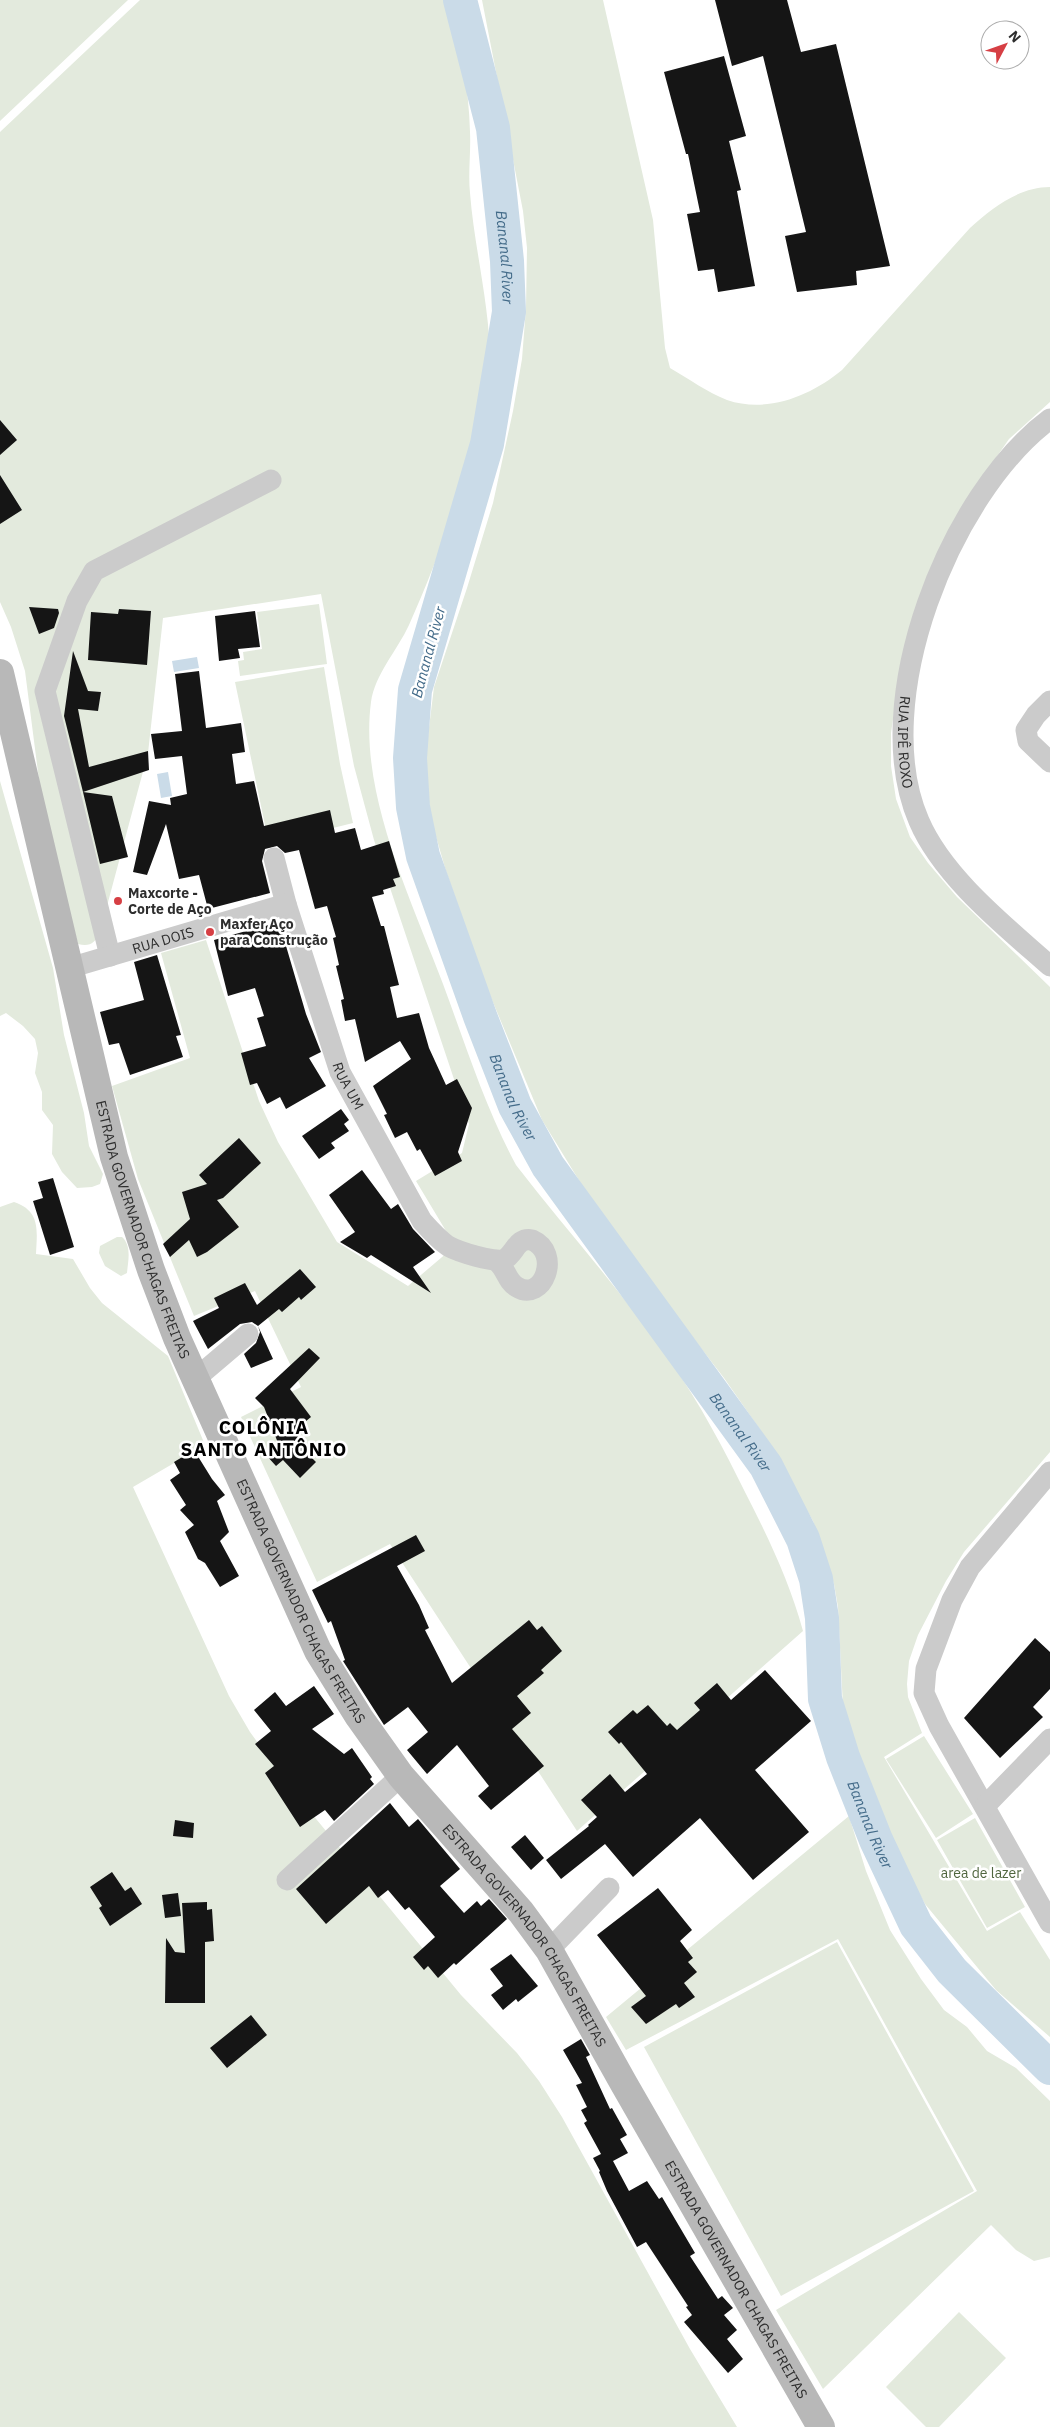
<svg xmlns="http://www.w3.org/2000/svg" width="1050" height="2427" viewBox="0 0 1050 2427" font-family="'IBM Plex Sans',sans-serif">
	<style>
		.green { fill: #e3eadd }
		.water { fill: #cadbe8 }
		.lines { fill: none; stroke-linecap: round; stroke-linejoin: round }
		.river { stroke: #cadbe8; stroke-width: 34 }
		.building { fill: #151515 }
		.street { stroke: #cbcbcb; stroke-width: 21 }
		.secondary { stroke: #b8b8b8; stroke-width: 28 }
		.poi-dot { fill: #d63f44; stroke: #fff; stroke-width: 2 }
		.labels { text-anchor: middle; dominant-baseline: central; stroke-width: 5; stroke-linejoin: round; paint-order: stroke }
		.street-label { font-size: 14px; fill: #2e2e2e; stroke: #fff }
		.poi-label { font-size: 14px; font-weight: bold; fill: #2e2e2e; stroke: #fff; text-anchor: start }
		.park-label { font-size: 14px; fill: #50663f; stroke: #fff }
		.water-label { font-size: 15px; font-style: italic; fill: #436b89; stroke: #fff }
		.district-label { font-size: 19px; font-weight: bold; letter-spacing: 1px; fill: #000; stroke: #fff }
	</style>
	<rect width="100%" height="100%" fill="#fff"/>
	<!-- green -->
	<path class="green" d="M0,0H128L0,121Z
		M140,0H445C460,43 469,86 470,132C471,152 468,173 470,193C475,257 495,323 489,388C485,426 472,465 459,500C443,542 427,585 409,625C397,651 375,674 371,702C359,793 411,899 443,984C466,1046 485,1107 516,1165C567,1231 624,1294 671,1362C700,1404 724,1449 746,1494C769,1539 790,1583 803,1631L577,1831L390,1544L317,1582L241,1417L301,1387L255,1291L194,1316L138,1179L112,1086L190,1058L161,953L206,940L259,1101L278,1142L337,1242L408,1286L455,1246L416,1181L462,1153L469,1124L374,840L354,766L321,594L163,618L148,753L100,932C95,943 90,947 78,944L43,811L25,671L11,627L0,602V132Z
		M482,0H603L653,220L665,348L670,368C689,379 707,392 727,400C768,414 812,395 842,370L970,228C992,208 1019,187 1050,187V402L1009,439L971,494L897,691L891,733V766L896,799L910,837L928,863L957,897L1050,987V1452L964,1552L946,1581L918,1635L909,1661L907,1684L908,1697L922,1733L884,1757L987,1931L1020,1912L1050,1960V2037L996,1990L925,1904L870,1804L849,1739L843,1707L838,1607L834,1584L813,1521L761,1431L724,1378L607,1226L542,1120L485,983L446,871L432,823L427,788L426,752L434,687L467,588L493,503L513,411L522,359L526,308L527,248L523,211Z
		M319,604L327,664L240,676L238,661L244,660L243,652L262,649L257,612Z
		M324,667L340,764L353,823L269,844L235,682Z
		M0,781L53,968L64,1035L84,1113L89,1146L103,1174L100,1184L92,1187L77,1188L62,1172L52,1154L53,1125L42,1110V1092L35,1073L38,1053L35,1039L23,1026L6,1013L0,1016Z
		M14,1202C41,1211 37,1231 36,1254L73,1259L90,1288L102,1303L168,1356L205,1445L133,1487L229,1696L250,1732L289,1786L461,1995L517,2053L539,2081L562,2117L690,2349L737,2427H0V1207Z
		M117,1237H122C132,1246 128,1261 127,1273L121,1276L105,1266L99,1253L100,1246Z
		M924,1736L973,1814L936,1838L886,1759Z
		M849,1816L866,1871L890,1930L921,1979L944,2010L967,2027L987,2051L1016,2068L1050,2101V2257L1034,2261L1016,2250L991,2225L823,2389L776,2310L977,2191L838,1939L626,2050L606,2017Z
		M975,1818L1025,1907L987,1928L937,1840Z
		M837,1942L974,2191L781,2296L644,2047Z
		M959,2312L1006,2358L939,2427H926L886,2387Z"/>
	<!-- water -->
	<path class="water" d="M197,657L199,668L174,672L172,661Z
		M168,772L172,796L161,798L157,774Z"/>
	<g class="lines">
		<!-- river -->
		<path class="river" id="s1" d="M460,0L493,128L507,261L509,312L487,444L415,690L410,758L413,807L423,856L480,1016L515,1106L548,1166L766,1466L803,1539L816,1579L822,1618L825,1699L843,1757L876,1840L916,1925L952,1971L1050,2068"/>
	</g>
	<!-- building -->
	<path class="building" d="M715,0H787L801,52L836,44L890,266L856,271L857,285L797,292L785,236L806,232L763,56L732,66Z
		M724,56L746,136L729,141L741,190L737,191L755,286L718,292L714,269L698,271L687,214L700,212L688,154H686L664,72Z
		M0,420L17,440L0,455Z
		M0,475L22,510L0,524Z
		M29,607L58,609L59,613L54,628L39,634Z
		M119,609L151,611L147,665L88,660L91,612L118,614Z
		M255,611L260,647L238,649L240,658L219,661L215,616Z
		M73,651L88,691L101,692L98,711L78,709L89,767L148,751L149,770L83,792L64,716Z
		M199,671L206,728L241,723L245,752L232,754L236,784L254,781L264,826L330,810L335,833L355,828L361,850L389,841L400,877L393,879L396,886L383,890L384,894L372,897L381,926H384L399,985L390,987L397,1018L419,1013L429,1048L446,1085L457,1079L472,1108L458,1152L462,1161L435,1176L420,1149L417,1151L407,1132L395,1138L384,1115L387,1114L373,1086L411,1059L400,1041L365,1062L355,1019L345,1021L341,1000L344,999L336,966L339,965L333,938L336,937L327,906L315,909L299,850L285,853L277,846L265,849L262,861L270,893L208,909L199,875L179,879L166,824L147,875L133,872L149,801L171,805L170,798L187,794L182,756L155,759L151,734L182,731L175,674Z
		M83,792L112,796L128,857L100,864Z
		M279,922L306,1014L321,1052L309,1058L326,1086L286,1109L280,1097L267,1104L257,1083L250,1085L241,1053L266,1046L257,1018L264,1016L255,988L228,996L214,940Z
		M157,955L181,1035L176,1036L183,1057L130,1075L119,1043L109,1045L100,1012L144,1000L134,962Z
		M341,1109L349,1120L344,1124L349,1131L331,1143L335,1148L319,1159L302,1136Z
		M239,1138L261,1163L223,1198L217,1200L239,1227L207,1252L197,1257L189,1240L170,1257L163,1244L190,1219L182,1192L207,1184L199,1175Z
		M362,1170L391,1209L398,1204L413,1229L435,1252L413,1267L431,1293L371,1255L367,1258L340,1242L355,1232L329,1195Z
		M53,1178L74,1247L50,1255L33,1201L43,1198L38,1182Z
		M300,1269L316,1287L301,1300L299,1297L282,1312L279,1309L258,1326L273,1359L251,1368L244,1354L256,1343L260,1332L258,1326L252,1322L240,1324L208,1349L193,1321L219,1308L214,1298L245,1283L257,1305Z
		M309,1348L320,1358L290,1389L311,1417L300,1426L302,1428L296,1432L314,1451L309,1455L316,1462L300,1478L283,1460L276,1466L266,1455L278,1443L264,1407L255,1398Z
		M194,1450L212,1479L225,1495L217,1501L229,1532L220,1541L239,1576L220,1587L205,1563L198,1559L185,1532L194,1525L180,1510L186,1505L170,1480L180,1473L174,1462Z
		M416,1535L425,1551L397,1566L419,1605L429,1628L425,1630L452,1683L529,1620L537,1630L542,1626L562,1651L541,1670L544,1673L517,1696L531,1713L512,1729L544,1766L491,1810L478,1796L489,1786L457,1745L427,1774L407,1750L428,1732L408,1707L384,1725L343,1661L345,1660L331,1621L328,1623L312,1590Z
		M1035,1638L1050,1652V1689L1033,1707L1043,1717L1000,1758L964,1718Z
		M765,1670L811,1721L755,1770L809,1832L753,1880L700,1818L633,1877L605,1844L561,1879L546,1860L589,1826L588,1825L597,1817L581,1800L610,1774L625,1792L647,1774L621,1742L619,1744L608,1732L633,1710L637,1714L648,1705L667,1726L670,1723L677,1730L700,1710L694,1703L717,1683L731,1700Z
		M314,1686L334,1714L312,1729L344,1754L352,1748L372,1777L370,1779L374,1784L334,1821L325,1810L300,1827L265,1773L274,1766L255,1744L271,1731L254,1710L275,1692L286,1706Z
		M390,1803L409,1827L418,1819L460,1869L440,1886L464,1913L477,1901L481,1906L489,1899L507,1919L456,1965L454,1963L438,1978L428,1966L424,1970L413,1957L435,1937L409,1907L405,1910L388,1890L378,1898L369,1886L326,1924L296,1889Z
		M175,1820L194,1823L193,1838L173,1836Z
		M525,1835L544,1858L531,1870L511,1847Z
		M112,1872L125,1891L131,1887L142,1904L110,1926L99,1908L102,1906L90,1887Z
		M658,1888L692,1930L680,1941L693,1958L688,1962L697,1972L684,1983L695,1997L679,2008L676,2004L646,2024L631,2007L646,1996L597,1935Z
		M178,1893L181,1916L165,1918L162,1895Z
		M207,1902V1910L212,1909L214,1941L205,1942V2003H165L166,1938L175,1952L185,1953L182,1903Z
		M511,1954L538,1986L518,2002L516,1999L503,2010L491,1995L503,1986L490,1969Z
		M251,2015L267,2035L227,2068L210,2048Z
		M581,2039L590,2055L586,2057L610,2109L612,2108L627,2135L620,2139L628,2153L613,2161L629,2191L647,2181L659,2199L662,2197L695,2253L690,2256L718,2299L722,2296L733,2308L724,2315L737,2330L727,2339L743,2359L728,2373L684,2322L692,2315L686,2307L688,2306L646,2242L637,2247L607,2191L599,2172L600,2171L593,2158L601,2154L584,2123L587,2121L581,2110L587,2107L576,2085L582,2083L563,2050Z"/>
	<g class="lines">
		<!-- street -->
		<g class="street">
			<path id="s2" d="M1050,419C950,493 867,702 919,821C943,877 1005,926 1050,966"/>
			<path d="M1050,701L1036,715L1026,730L1028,741L1050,762"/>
			<path id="s3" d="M274,858L286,904L340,1072L422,1221C430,1230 438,1239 448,1246C457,1251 495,1264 505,1259C515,1253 517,1237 532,1240C562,1253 543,1303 517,1287C506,1281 506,1267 496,1261"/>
			<path d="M110,956L45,691L77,601L94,571L271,480"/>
			<path id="s4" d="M69,968L286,904"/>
			<path d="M195,1379L248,1334"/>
			<path d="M1050,1472L970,1567L952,1600L926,1669L924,1693L939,1726L1050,1923"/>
			<path d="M985,1806L1050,1739"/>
			<path d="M287,1880L401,1776"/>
			<path d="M549,1950L609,1888"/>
		</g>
		<!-- secondary -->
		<path class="secondary" id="s5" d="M0,673L114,1157L151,1270L177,1338L318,1651L359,1717L401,1776L521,1912L549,1950L624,2084L821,2427"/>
	</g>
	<!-- markers -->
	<g class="poi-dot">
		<circle cx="118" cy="901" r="5"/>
		<circle cx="210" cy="932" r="5"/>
	</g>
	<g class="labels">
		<!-- street labels -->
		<g class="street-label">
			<text stroke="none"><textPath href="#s2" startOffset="366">RUA IPÊ ROXO</textPath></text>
			<text stroke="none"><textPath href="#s4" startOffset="98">RUA DOIS</textPath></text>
			<text stroke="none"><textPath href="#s3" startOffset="240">RUA UM</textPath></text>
			<text stroke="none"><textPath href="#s5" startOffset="575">ESTRADA GOVERNADOR CHAGAS FREITAS</textPath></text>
			<text stroke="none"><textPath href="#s5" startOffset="980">ESTRADA GOVERNADOR CHAGAS FREITAS</textPath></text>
			<text stroke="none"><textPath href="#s5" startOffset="1385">ESTRADA GOVERNADOR CHAGAS FREITAS</textPath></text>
			<text stroke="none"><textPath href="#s5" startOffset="1790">ESTRADA GOVERNADOR CHAGAS FREITAS</textPath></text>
		</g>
		<!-- poi labels -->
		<g class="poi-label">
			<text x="128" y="893">Maxcorte -<tspan x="128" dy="16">Corte de Aço</tspan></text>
			<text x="220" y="924">Maxfer Aço<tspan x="220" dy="16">para Construção</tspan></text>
		</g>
		<!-- park labels -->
		<g class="park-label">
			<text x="981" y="1873">area de lazer</text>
		</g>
		<!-- water labels -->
		<g class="water-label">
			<text stroke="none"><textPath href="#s1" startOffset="262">Bananal River</textPath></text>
			<text transform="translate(428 652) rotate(-75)">Bananal River</text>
			<text stroke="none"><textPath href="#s1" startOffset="1132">Bananal River</textPath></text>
			<text stroke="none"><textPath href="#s1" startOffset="1538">Bananal River</textPath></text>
			<text stroke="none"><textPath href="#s1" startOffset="1958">Bananal River</textPath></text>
		</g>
		<!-- district labels -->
		<g class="district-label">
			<text x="264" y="1427">COLÔNIA<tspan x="264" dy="22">SANTO ANTÔNIO</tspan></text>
		</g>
	</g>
	<!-- north arrow -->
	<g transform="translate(1005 45) rotate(49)"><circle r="24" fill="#ffffff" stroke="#ababab"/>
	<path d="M0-4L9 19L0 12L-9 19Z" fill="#d63f44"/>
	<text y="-8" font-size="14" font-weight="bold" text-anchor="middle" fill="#2e2e2e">N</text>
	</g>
</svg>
